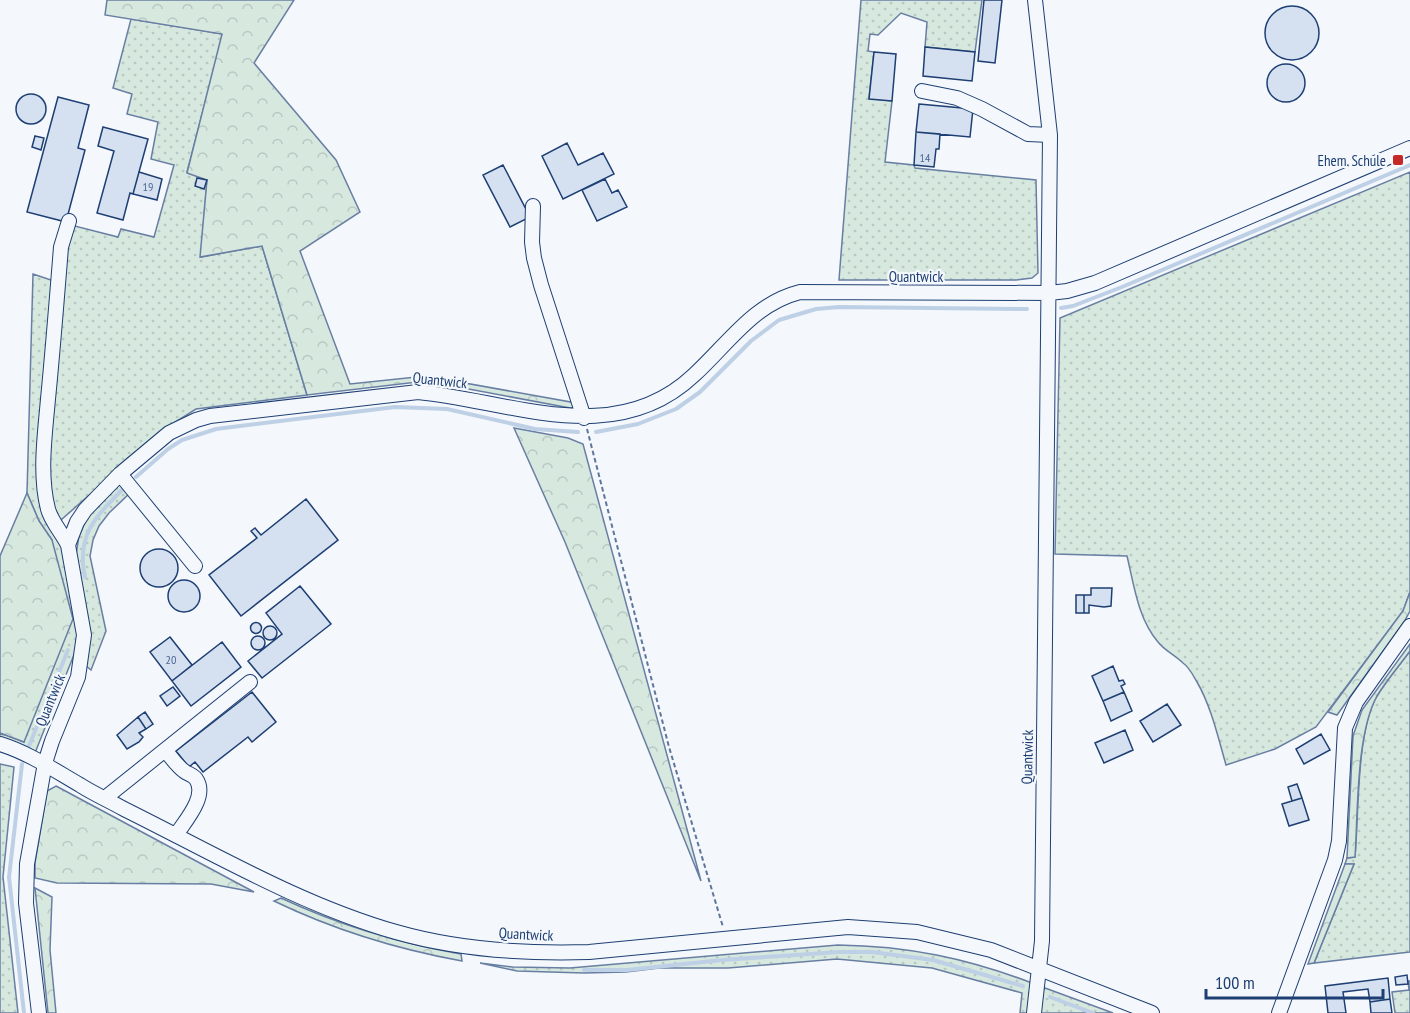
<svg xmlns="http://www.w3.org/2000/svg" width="1410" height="1013" viewBox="0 0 1410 1013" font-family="'PT Sans Narrow',sans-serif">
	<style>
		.grass { fill: url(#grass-dots); stroke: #687fa3; stroke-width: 1.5 }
		.forest { fill: url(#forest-crowns); stroke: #687fa3; stroke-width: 1.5 }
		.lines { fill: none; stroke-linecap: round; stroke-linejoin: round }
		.stream { stroke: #bed0e5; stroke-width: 4 }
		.building { fill: #d5e0f0; stroke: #1d3f73; stroke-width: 1.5 }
		.minor-casing { stroke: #1d3f73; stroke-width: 16 }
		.path { stroke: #5e769c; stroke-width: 2; stroke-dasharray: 4.5 3; stroke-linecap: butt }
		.minor { stroke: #f4f7fb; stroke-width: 14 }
		.poi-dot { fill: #c62828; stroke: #f4f7fb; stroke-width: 2 }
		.labels { text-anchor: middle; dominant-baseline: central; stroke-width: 4.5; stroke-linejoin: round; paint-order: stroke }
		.number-label { font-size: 12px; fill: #4b6792 }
		.poi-label { font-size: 15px; fill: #1d3f73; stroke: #f4f7fb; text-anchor: end }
		.street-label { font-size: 15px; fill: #1d3f73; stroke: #f4f7fb }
	</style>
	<defs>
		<pattern id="grass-dots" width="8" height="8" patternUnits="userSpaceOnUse" patternTransform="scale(1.5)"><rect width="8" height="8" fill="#d7e8df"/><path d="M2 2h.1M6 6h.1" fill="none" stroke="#b8c8c3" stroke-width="1.8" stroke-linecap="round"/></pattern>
		<pattern id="forest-crowns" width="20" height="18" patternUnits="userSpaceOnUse" patternTransform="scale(1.5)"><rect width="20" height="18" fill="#d7e8df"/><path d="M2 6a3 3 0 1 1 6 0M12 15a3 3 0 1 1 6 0" fill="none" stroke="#b8c8c3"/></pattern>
	</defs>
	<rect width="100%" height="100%" fill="#f4f7fb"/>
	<!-- grass -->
	<path class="grass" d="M861,0H982L975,52L925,47L927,22L901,13L878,35L870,34L868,51L874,52L869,98L892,101L885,162L914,165L915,168L1036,180L1038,273L1032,278L1016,280H839Z
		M131,19L223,34L187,172L207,180L201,257L262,246L307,395L196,409L164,429L61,520L59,524L47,487L66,240L75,226L118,237L121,229L154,237L174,165L151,159L158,122L127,114L132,94L113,88Z
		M1410,172V592L1403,611L1316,727L1275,749L1226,765C1218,737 1211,706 1197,682C1193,675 1189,667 1183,663C1175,655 1165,651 1158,642C1138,619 1134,585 1127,556L1055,554L1060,318Z
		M33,274L57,282L43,436L57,528L77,609L81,637L35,753L0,739V733L24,742L52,540L39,521L27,493Z
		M118,484H121L132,491L109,513L99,526L93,540L90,556L106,631L91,670L85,665L76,555L79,536L87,518L99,503Z
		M1410,651V952L1314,963L1354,864H1345L1347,858L1355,857C1359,813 1356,733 1377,696C1386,681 1399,666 1410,651Z
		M0,764L14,767L3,877L18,1013H0Z
		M838,945C908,946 966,958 1032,983L1031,1013H1020L1022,993L932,968L837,959L728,968H659L626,972L584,973L517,971L480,963L513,967L570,968Z
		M1408,981H1410V1013H1395L1392,992L1409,990Z
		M1045,988L1113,1013H1037L1041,993Z"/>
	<!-- forest -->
	<path class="forest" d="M107,0H294L254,63L336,160L360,212L300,251L350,384L426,376L576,403V408H570L426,381L307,395L262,246L200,257L207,180L187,173L222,34L105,15Z
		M514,428L568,438L583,444L701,881L565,542Z
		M27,493L39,521L52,540L73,619L24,742L0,733V556Z
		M1410,592V611L1404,622L1337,715L1328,712L1403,611Z
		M1410,644V651C1399,666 1386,681 1377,696C1356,733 1358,814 1355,857L1347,858L1353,736L1362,710Z
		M56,786L254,892L211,884L57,883L35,878V863L47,791Z
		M1345,864H1354L1314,963L1308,964Z
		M35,888L52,897L50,950L56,1013H48Z
		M281,898C339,925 398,943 461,954L462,961C396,949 334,930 274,901Z"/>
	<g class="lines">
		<!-- stream -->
		<path class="stream" d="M1061,308L1073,306L1122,287L1410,165
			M596,432L638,424L676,409L700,392L751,341L779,320L816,309L839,307L1027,309
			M136,477L168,449L182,440L216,429L395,407L447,409L535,429L578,432
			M85,577C76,536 95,517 122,490
			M29,746L68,650
			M22,764L9,877L24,1013
			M584,970H627L722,960L839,952H872L933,960L1023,986
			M1050,997L1093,1013"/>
	</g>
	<!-- building -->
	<path class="building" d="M984,0H1002L995,63L978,61Z
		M1265 33a27 27 0 1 1 54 0a27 27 0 1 1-54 0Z
		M925,47L975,52L972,81L923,76Z
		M874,52L896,54L892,101L869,99Z
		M1267 83a19 19 0 1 1 38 0a19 19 0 1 1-38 0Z
		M16 109a15 15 0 1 1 30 0a15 15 0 1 1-30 0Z
		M58,97L89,105L78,148L85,150L66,222L27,212Z
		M919,104L973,109L970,137L916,132Z
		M103,127L148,139L133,194L130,193L123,220L97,213L114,151L98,146Z
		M916,132L940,134L939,149H936L934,167L914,165Z
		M35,136L44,138L41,150L32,147Z
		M567,143L578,165L603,153L614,174L563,199L542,156Z
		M503,165L530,217L510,227L483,175Z
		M139,172L162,179L157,200L133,194Z
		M197,178L207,180L204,189L195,186Z
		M605,179L612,193L618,190L627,207L597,221L582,190Z
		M306,499L338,540L241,616L209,575L257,538L251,531L255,528L261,535Z
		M140 568a19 19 0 1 1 38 0a19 19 0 1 1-38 0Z
		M168 596a16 16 0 1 1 32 0a16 16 0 1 1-32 0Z
		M300,586L331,624L262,678L248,661L282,634L266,613Z
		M1091,588H1112L1111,606L1104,607L1089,605V613H1084V595H1091Z
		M1076,595H1084V613H1076Z
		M250.5 628a5.5 5.5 0 1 1 11 0a5.5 5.5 0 1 1-11 0Z
		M263 633a7 7 0 1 1 14 0a7 7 0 1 1-14 0Z
		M251 643a7 7 0 1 1 14 0a7 7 0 1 1-14 0Z
		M170,637L192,665L172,681L150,652Z
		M222,642L241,667L191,706L172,681Z
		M1113,666L1119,681L1123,680L1125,684L1121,686L1124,692L1103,701L1092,676Z
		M173,687L180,696L167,706L160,696Z
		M252,692L276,722L252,742L248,737L203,772L195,762L189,767L176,751Z
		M1124,692L1132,711L1111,721L1103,701Z
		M1167,704L1181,725L1153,742L1140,721Z
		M145,712L153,724L146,729L138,717Z
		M138,717L146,729L139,733L143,737L139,742L127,749L117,735Z
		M1125,730L1133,750L1104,763L1095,743Z
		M1321,734L1330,750L1304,764L1296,749Z
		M1297,784L1302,798L1292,801L1288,787Z
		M1302,798L1309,820L1289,826L1282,804Z
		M1407,975L1408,984L1396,985L1395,977Z
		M1388,978L1390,999L1370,1002L1368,989L1343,992L1346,1013H1328L1325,986Z
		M1390,999L1392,1013H1371L1370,1002Z"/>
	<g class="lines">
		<!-- minor casing -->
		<g class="minor-casing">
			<path id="minor" d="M922,91L957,98L982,109L1028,134L1050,135
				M533,206L532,242L534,258L541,285L584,418
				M120,474L195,566
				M68,545C62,533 51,521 48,509C39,474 45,434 48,399C53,348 57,297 61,247L69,221
				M0,744C29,753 54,770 80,785C94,794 110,801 124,809C213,853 301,905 396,932C459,950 525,954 589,952L848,927L917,932L991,950L1152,1013
				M165,750C171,757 177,766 184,771C188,774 193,775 196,779C208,796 185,821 176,835
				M105,798L250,682
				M39,1013L26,903L27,864L45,763L52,741L78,677L84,635L68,545L77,522L85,510L120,474L169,433L196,420L210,416L418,392C511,401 615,450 694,375C729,343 753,304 800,292L1049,293L1067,291L1095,283L1410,148
				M1034,1013L1042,941L1050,135L1035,0
				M1279,1013L1335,860L1339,841L1345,728L1356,702L1410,626"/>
		</g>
		<!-- path -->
		<path class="path" d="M587,429L669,747L723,927"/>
		<!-- minor -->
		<use href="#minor" class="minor"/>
	</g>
	<!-- markers -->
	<rect class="poi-dot" x="1392" y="154" width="12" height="12" rx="3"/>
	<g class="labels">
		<!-- number labels -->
		<g class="number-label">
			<text x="925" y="157">14</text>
			<text x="148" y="186">19</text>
			<text x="171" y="659">20</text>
		</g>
		<!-- poi labels -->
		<g class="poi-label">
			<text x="1386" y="160">Ehem. Schule</text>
		</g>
		<!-- street labels -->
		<g class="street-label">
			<text x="916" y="276">Quantwick</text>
			<text transform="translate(440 380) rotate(6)">Quantwick</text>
			<text transform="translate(50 700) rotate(-68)">Quantwick</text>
			<text transform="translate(1027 757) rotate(-89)">Quantwick</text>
			<text transform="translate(526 934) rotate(3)">Quantwick</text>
		</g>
	</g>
	<!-- scale -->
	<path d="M1206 989v9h177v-9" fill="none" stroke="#1d3f73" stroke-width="3"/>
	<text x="1215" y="989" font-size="18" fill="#1d3f73" stroke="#f4f7fb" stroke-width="4.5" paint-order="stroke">100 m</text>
</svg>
